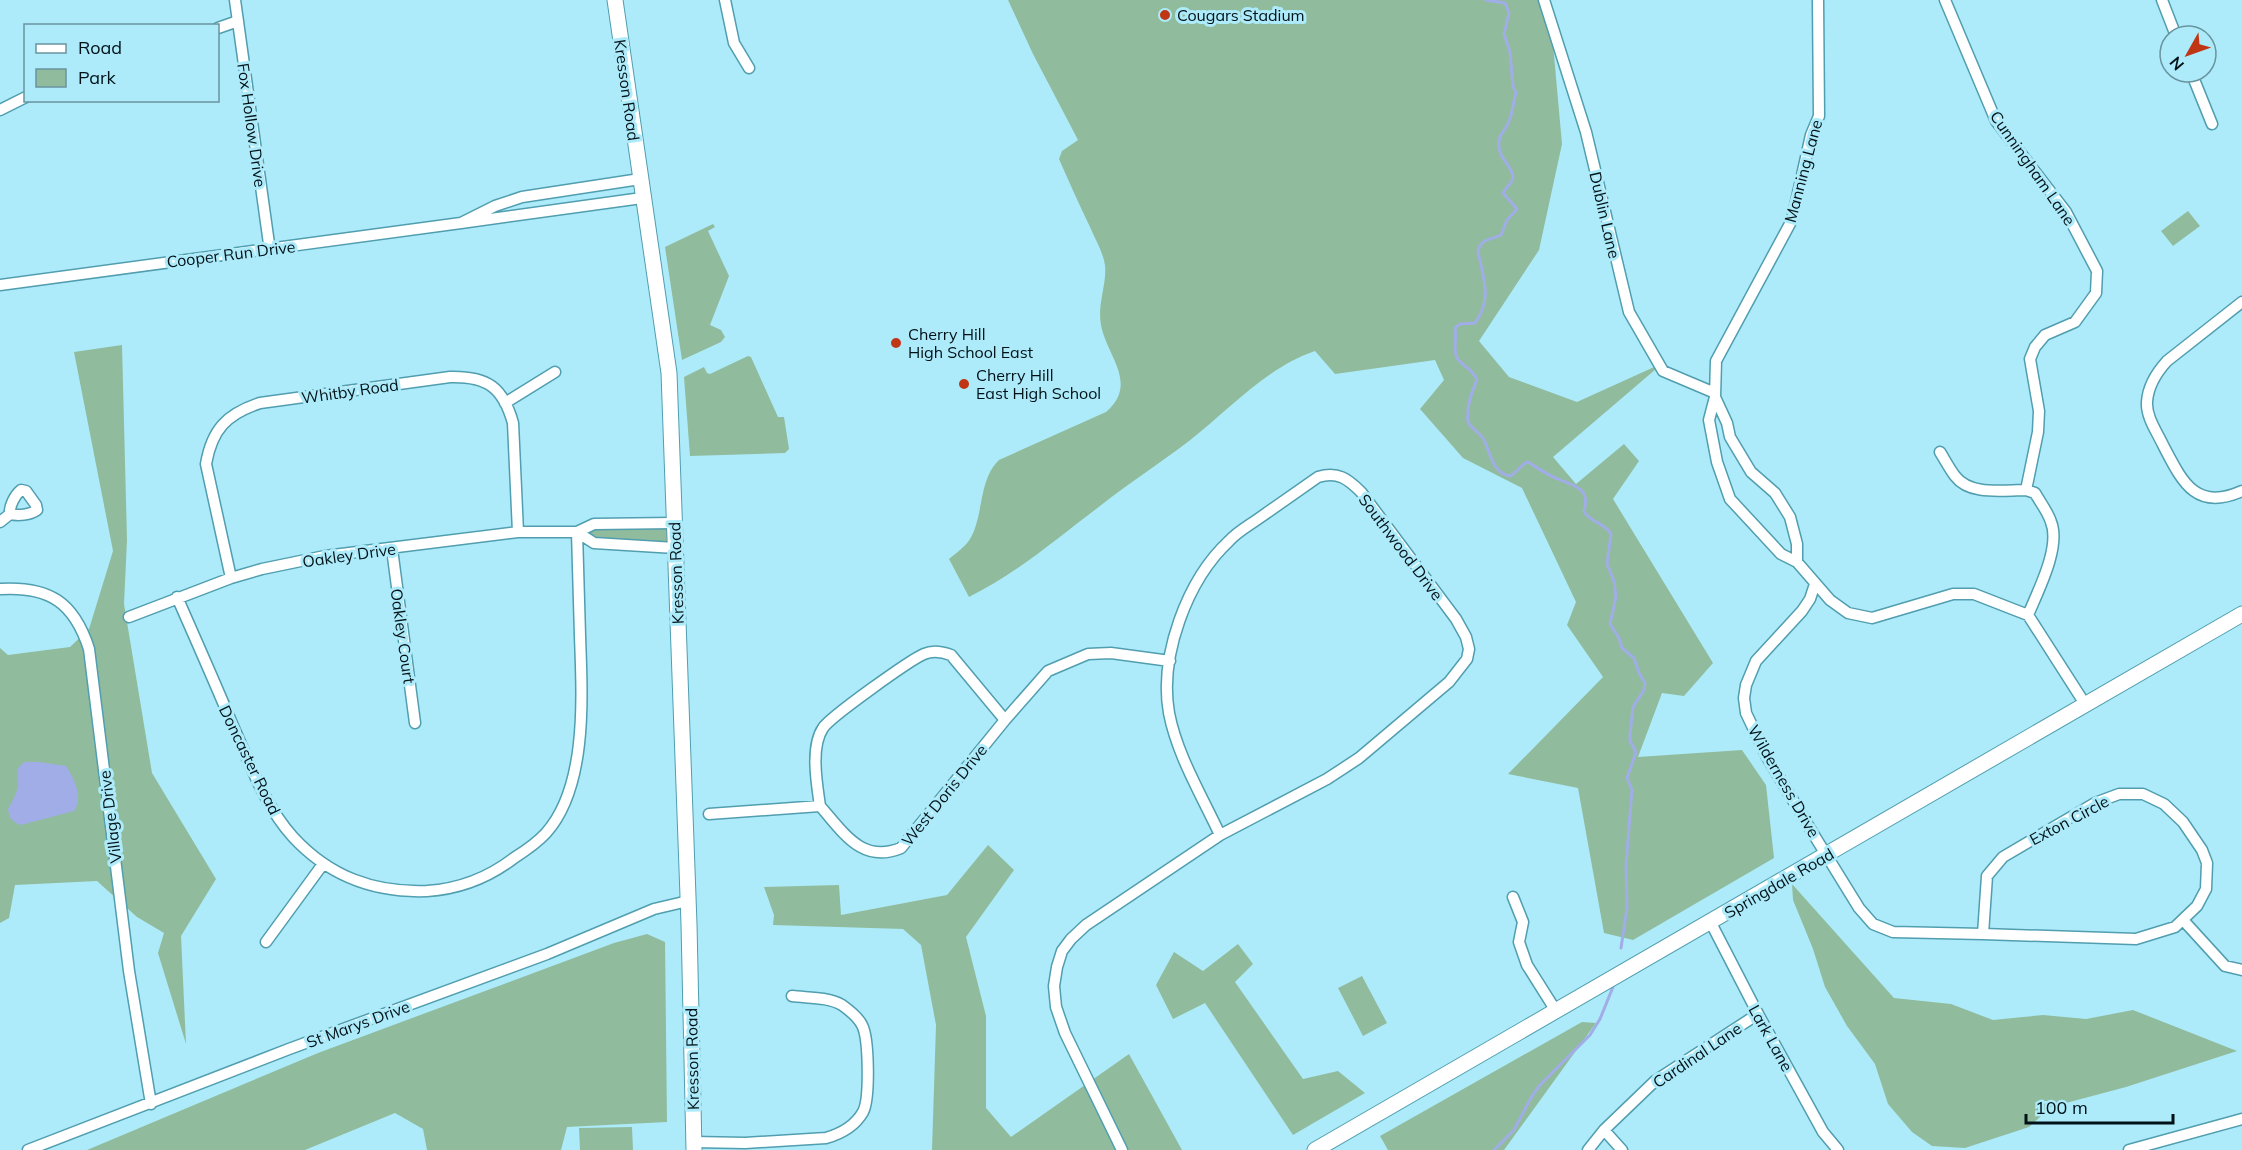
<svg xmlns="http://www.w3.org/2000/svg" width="2242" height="1150" viewBox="0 0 2242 1150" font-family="Mulish,sans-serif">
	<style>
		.green { fill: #90bc9d }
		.water { fill: #a0ade6 }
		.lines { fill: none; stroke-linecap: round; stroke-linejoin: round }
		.stream { stroke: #a0ade6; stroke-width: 3 }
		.street-casing { stroke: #509eaf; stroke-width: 13 }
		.secondary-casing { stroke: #509eaf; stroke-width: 17 }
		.street { stroke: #fff; stroke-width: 10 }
		.secondary { stroke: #fff; stroke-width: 15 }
		.poi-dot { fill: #c03615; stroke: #aeebfa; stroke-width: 2 }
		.labels { text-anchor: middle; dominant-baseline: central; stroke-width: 6; stroke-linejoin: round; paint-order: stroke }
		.poi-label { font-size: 16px; fill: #001217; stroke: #aeebfa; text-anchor: start }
		.street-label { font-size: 16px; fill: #001217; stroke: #aeebfa }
	</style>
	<rect width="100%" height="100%" fill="#aeebfa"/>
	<!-- green -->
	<path class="green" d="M1008,0H1538L1553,44L1562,144L1539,250L1479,341L1509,377L1577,402L1663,363L1553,457L1576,484L1624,444L1639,461L1613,499L1713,663L1684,696L1662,693L1638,757L1742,750L1766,785L1774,858L1633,940L1604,933L1578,788L1508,774L1603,677L1567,625L1576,602L1522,488L1463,458L1420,409L1444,380L1435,360L1335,374L1315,351C1267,367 1229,410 1189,441C1160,463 1129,483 1100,506C1056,539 1019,572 969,597L949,559C956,553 965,547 970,539C984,516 978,480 999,460L1106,412C1139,383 1107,357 1101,325C1097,304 1107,285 1105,265C1103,252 1095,239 1090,227C1079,204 1069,182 1059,159L1062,151L1078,140L1033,54Z
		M2188,211L2200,226L2173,246L2161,231Z
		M713,224L715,227L708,231L729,276L710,325L721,330L725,337L721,342L682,360L665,247Z
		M122,345L127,540L124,604L152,773L216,879L181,936L186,1044L158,953L164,933L137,917L97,881L15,885L9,918L0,923V648L8,655L70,647L89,629L113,551L74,352Z
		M748,356L751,357L778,417H784L789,449L785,453L690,456L684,377L704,367L707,373L710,374Z
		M674,523L675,548L594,543L577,532L594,524Z
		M988,845L1014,870L966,937L986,1016V1108L1011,1137L1129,1054L1182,1150H932L936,1025L921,945L903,929L773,925L774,915L764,887L839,885L841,915L947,895Z
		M1792,884L1894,998L1951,1004L1993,1020L2043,1015L2086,1019L2133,1010L2237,1051L2126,1087L2051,1107L2029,1127L1965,1148L1932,1146L1912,1132L1888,1104L1875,1064L1847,1026L1825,987L1813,949L1793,900Z
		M647,934L665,942L667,1122L567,1127L561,1150H427L423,1129L395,1113L305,1150H87L318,1053L614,943Z
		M1238,944L1253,964L1235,982L1303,1079L1338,1071L1365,1093L1293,1135L1205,1003L1173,1019L1156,985L1174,952L1203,971Z
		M1362,976L1387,1023L1363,1036L1338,988Z
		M1582,1022L1596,1023L1504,1150H1388L1380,1136Z
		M632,1127L633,1150H580L579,1128Z"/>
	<!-- water -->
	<path class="water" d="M24,762H40L66,766C74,778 84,798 74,811L21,825C12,822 9,818 8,809C19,789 18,791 18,768Z"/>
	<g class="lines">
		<!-- stream -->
		<path class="stream" d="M1486,0L1505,3L1509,13L1504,34L1510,52L1513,86L1516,93C1513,102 1513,112 1509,121C1507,129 1499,133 1499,142C1497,158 1512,165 1513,177C1513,183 1506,187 1503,193L1517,209L1507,220L1501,235C1491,240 1481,238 1478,251C1483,279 1493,298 1475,323L1460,324L1455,328C1457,337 1453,351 1457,358C1463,367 1472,368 1477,380C1471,393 1466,407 1468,422C1472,429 1480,433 1484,440C1491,453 1492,474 1511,476L1525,463L1528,462C1538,468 1547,475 1558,479C1574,486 1591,488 1584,511C1589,522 1605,523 1611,534L1607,564L1614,581L1616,597L1610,624L1619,638L1622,648L1634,658L1639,673L1645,683L1644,690L1633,707L1630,735V741L1636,752L1627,778L1632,790L1626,865L1627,908L1621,948
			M1494,1150L1514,1130L1532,1096L1540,1085L1590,1035L1600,1019L1613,987"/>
		<!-- street casing -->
		<g class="street-casing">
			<path id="street" d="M235,0L270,251
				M725,0L734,43L749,68
				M1544,0L1586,132L1629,312L1663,371L1715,393
				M1945,0L1996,121L2066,212L2097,271L2096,293L2075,322L2045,335L2035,347L2030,359L2039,411L2038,432L2026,490L2035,493C2040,502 2048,512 2051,522C2061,547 2038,591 2028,615
				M2162,0L2176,36
				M218,28L238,21
				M2191,72L2212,124
				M0,110L26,97
				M640,179L522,197L495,206L461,223L642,198
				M0,285L461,223
				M2242,302L2167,361C2157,372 2148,385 2147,402C2146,417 2157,432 2163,445C2182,481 2195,512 2242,491
				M1715,397L1709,420L1717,462L1730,499L1781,554L1797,562L1830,600L1848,613L1872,618L1953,594H1974L2028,615L2085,704
				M505,403L555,372
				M1940,452C1945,460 1949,468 1955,476C1970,496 2003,490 2026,490
				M0,522L10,514C18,516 30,515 37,510L36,505L26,491L21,490C15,495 9,506 10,514
				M577,532L594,543L675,548
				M392,549L415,723
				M1797,562V544L1790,517L1775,493L1751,472L1730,437L1727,423L1715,397L1716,361L1792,220L1811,135L1819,116L1818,0
				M231,578L206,464C212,429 227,414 260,403L450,377C487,376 503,387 513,423L518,532
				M1815,584L1810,599L1802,611L1756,661L1746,685L1744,698L1746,713L1767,757L1809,827L1859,908L1873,924L1893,932L1983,934L2136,939L2175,927L2197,906L2206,889L2207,863L2202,850L2183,822L2164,804L2143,794H2119L2095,803L2003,857L1987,876L1983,934
				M0,589C49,586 74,602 89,649L129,971L151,1104
				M177,597C196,640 215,683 233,726C250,764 265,806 293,837C330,877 374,893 427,891C459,889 488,878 514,858C525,851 537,843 546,833C588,786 582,695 580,636C579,602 578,567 577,532
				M129,617L231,578L262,569L325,556L518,532H577L594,524L674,523
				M820,806C844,833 862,864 901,848L1005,720L1048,671L1088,654L1111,653L1170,661
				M820,806C817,785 810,747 823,728C830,717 910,660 924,654C933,650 943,652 951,655L1005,720
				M709,814L820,806
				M1513,897L1523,922L1519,942L1527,965L1556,1011
				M2183,920L2225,966L2242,970
				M1711,923L1758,1014L1823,1132L1838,1150
				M266,942L323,864
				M1604,1130L1622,1150
				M694,1142L745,1143L826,1138C840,1134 855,1126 863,1112C870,1099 869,1038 862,1025C858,1017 849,1010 842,1005C829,997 808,998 792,996
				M28,1150L289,1049L547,954L654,909L688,901
				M1122,1150L1065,1033L1056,1007L1054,986L1057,967L1062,951L1071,939L1086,925L1220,835L1327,779L1359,758L1449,682L1467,659L1469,649L1466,637L1456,619L1361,492C1348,479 1338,471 1318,477C1298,491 1278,505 1258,519C1248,526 1237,532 1229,541C1187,580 1159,656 1169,713C1177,755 1202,796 1220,835
				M1588,1150L1604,1130L1655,1081L1758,1014
				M2129,1150L2242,1119"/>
		</g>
		<!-- secondary casing -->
		<g class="secondary-casing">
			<path id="secondary" d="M615,0L669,373L689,924L694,1150
				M1315,1150L2242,614"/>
		</g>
		<!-- street -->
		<use href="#street" class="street"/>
		<!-- secondary -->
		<use href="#secondary" class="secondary"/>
	</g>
	<!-- markers -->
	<g class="poi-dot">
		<circle cx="1165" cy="15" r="6"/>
		<circle cx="896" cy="343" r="6"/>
		<circle cx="964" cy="384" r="6"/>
	</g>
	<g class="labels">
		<!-- poi labels -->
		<g class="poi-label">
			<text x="1177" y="15">Cougars Stadium</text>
			<text x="908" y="334">Cherry Hill<tspan x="908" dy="18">High School East</tspan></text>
			<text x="976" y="375">Cherry Hill<tspan x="976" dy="18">East High School</tspan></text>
		</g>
		<!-- street labels -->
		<g class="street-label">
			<text transform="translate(627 90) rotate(82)">Kresson Road</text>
			<text transform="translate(252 125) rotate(82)">Fox Hollow Drive</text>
			<text transform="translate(2033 168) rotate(55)">Cunningham Lane</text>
			<text transform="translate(1803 171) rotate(-75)">Manning Lane</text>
			<text transform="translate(1605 215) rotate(77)">Dublin Lane</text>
			<text transform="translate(231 254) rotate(-7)">Cooper Run Drive</text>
			<text transform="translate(350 391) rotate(-8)">Whitby Road</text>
			<text transform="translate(1401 547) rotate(53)">Southwood Drive</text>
			<text transform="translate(349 555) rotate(-8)">Oakley Drive</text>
			<text transform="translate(676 573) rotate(-92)">Kresson Road</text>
			<text transform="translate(403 636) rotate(82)">Oakley Court</text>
			<text transform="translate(250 760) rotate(64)">Doncaster Road</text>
			<text transform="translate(1784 781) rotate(60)">Wilderness Drive</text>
			<text transform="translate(944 795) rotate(-51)">West Doris Drive</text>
			<text transform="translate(110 817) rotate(-97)">Village Drive</text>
			<text transform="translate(2069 820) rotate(-28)">Exton Circle</text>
			<text transform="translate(1779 883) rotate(-30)">Springdale Road</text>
			<text transform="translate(358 1024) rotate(-20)">St Marys Drive</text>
			<text transform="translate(1771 1038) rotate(61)">Lark Lane</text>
			<text transform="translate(1697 1055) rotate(-34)">Cardinal Lane</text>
			<text transform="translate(692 1059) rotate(-91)">Kresson Road</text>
		</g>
	</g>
	<!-- legend -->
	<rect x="24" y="24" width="195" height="78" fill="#aeebfa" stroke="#68949f" stroke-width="1.5"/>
	<rect x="36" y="44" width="30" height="9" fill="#ffffff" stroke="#68949f" stroke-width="1.5"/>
	<text x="78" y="54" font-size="18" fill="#001217">Road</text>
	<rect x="36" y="69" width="30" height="18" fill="#90bc9d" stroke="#68949f" stroke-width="1.5"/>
	<text x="78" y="84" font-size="18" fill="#001217">Park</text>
	<!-- north arrow -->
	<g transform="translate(2188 54) rotate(230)"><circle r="28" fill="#aeebfa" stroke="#68949f" stroke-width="1.5"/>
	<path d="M0-4.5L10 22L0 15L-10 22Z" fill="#c03615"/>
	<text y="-9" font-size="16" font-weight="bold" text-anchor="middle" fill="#001217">N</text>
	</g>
	<!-- scale -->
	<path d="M2026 1114v9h147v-9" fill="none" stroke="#001217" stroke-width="3"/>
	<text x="2035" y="1114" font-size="18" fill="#001217" stroke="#aeebfa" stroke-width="4.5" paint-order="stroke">100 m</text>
</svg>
